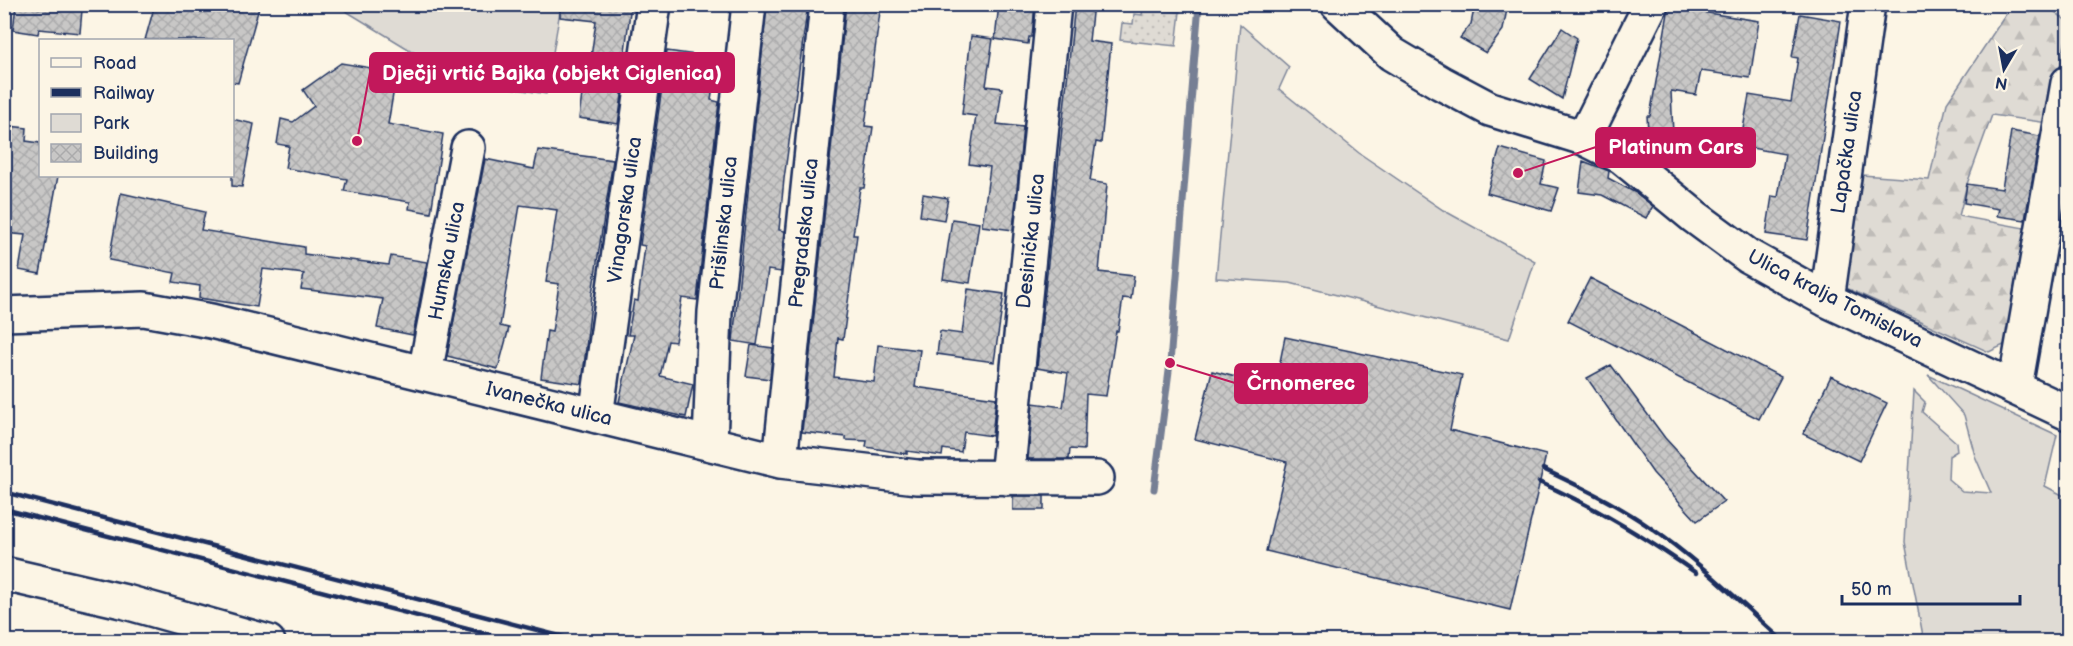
<svg xmlns="http://www.w3.org/2000/svg" width="2073" height="646" viewBox="0 0 2073 646" font-family="'Balsamiq Sans',sans-serif">
	<style>
		.green { fill: #dfdbd4; stroke: #7d8599; stroke-width: 1.5 }
		.forest { fill: url(#forest-firs); stroke: #7d8599; stroke-width: 1.5 }
		.garden { fill: url(#garden-dots); stroke: #7d8599; stroke-width: 1.5 }
		.lines { fill: none; stroke-linecap: round; stroke-linejoin: round }
		.stream { stroke: #767f94; stroke-width: 7 }
		.building { fill: url(#building-cross-hatch); stroke: #1b2f5e; stroke-width: 1.5 }
		.minor-casing { stroke: #1b2f5e; stroke-width: 38 }
		.minor { stroke: #fcf5e5; stroke-width: 33 }
		.rail { stroke: #1b2f5e; stroke-width: 4.5 }
		.labels { text-anchor: middle; dominant-baseline: central; stroke-width: 6; stroke-linejoin: round; paint-order: stroke }
		.street-label { font-size: 20px; fill: #1b2f5e; stroke: #fcf5e5 }
		.leader { fill: none; stroke: #c2185b; stroke-width: 2 }
		.callout-dot { fill: #c2185b; stroke: #fcf5e5; stroke-width: 2 }
		.callout { fill: #c2185b; stroke: #c2185b; stroke-width: 2 }
		.callout-label { font-size: 21px; text-anchor: middle; font-weight: bold; fill: #fff }
	</style>
	<defs>
		<pattern id="forest-firs" width="22" height="20" patternUnits="userSpaceOnUse" patternTransform="scale(1.5)"><rect width="22" height="20" fill="#dfdbd4"/><path d="M5 1l3.5 6h-7zM16 11l3.5 6h-7z" fill="#bfbcb8"/></pattern>
		<pattern id="garden-dots" width="8" height="8" patternUnits="userSpaceOnUse" patternTransform="scale(1.5)"><rect width="8" height="8" fill="#dfdbd4"/><path d="M2 2h.1M6 6h.1" fill="none" stroke="#bfbcb8" stroke-width="1.8" stroke-linecap="round"/></pattern>
		<pattern id="building-cross-hatch" width="8" height="8" patternUnits="userSpaceOnUse" patternTransform="scale(1.5)"><rect width="8" height="8" fill="#c8c7c6"/><path d="M0 0l8 8M0 8l8-8" fill="none" stroke="#ababac"/></pattern>
	</defs>
	<rect width="100%" height="100%" fill="#fcf5e5"/>
	<filter id="ink" filterUnits="userSpaceOnUse"><feTurbulence type="fractalNoise" baseFrequency=".0167" numOctaves="2"/><feDisplacementMap in="SourceGraphic" scale="12" xChannelSelector="R" yChannelSelector="G"/><feConvolveMatrix kernelMatrix="1 2 1 2 8 2 1 2 1" color-interpolation-filters="sRGB"/></filter>
	<g filter="url(#ink)">
		<!-- green -->
		<path class="green" d="M336,5H561L546,94L468,81L415,53Z
			M1240,24L1289,67L1279,89L1359,153L1443,210L1535,261L1509,339L1290,283L1216,278Z
			M1928,375L2057,435L2045,486L2068,498V619L2062,641H1924L1905,542L1914,391L1925,402L1922,412L1956,442L1957,451L1949,456L1948,479L1962,491L1991,493L1975,456L1964,415Z"/>
		<!-- forest -->
		<path class="forest" d="M2012,5L2047,6L2068,22V30L2048,123L1992,115L1967,184L1959,216L2030,229L2010,342L1989,352L1833,282L1847,188L1862,175L1929,180L1947,103Z"/>
		<!-- garden -->
		<path class="garden" d="M1143,8L1180,12L1176,46L1120,40L1122,23L1133,24L1134,14L1142,15Z"/>
		<g class="lines">
			<!-- stream -->
			<path class="stream" d="M1154,489L1170,363L1199,4"/>
		</g>
		<!-- building -->
		<path class="building" d="M155,4H260L238,83L232,82V40H145Z
			M560,4H631L625,51H628L618,124L579,118L583,86H587L596,21L560,17Z
			M767,4H808L784,179L779,230L785,231L781,272L768,270L757,345L733,341Z
			M846,4H881L865,126L873,127L864,188H860L853,235H857L843,339L838,338L834,377L874,382L878,345L920,350L915,387L996,398L992,436L964,432L961,452L943,449L942,456L907,451V454L866,447L867,441L846,440V437L802,432Z
			M999,4H1035L1032,37H1029L1028,44L995,39Z
			M1075,4H1093L1089,41L1111,44L1101,143L1096,142L1090,181L1107,184L1099,272L1134,276L1131,299L1123,298L1118,331H1116L1106,396L1086,394L1084,450L1070,449L1069,459H1028L1033,403L1063,407L1068,373L1037,368Z
			M1475,4L1507,9L1503,30L1486,53L1460,38L1471,24Z
			M16,5L46,9V6L82,10L80,33L39,29L38,34L13,30Z
			M1669,7L1759,21L1750,78L1701,71L1696,95L1671,91L1673,134H1666L1667,144L1649,145L1647,116H1650Z
			M1800,14L1841,21L1807,240L1766,234L1772,196L1778,197L1785,154L1740,146L1749,95L1791,102L1798,58L1792,57Z
			M1562,28L1577,38L1562,99L1530,79Z
			M971,36L993,39L986,86L1002,88L997,124L1023,127L1013,230L982,226L990,167L969,164L976,116L962,114Z
			M667,51L717,58L711,100L719,102L697,300L682,298L675,342L668,341L660,376L693,384L686,417L619,402L634,335H628L634,300L638,301L645,246L640,245Z
			M374,54L399,59L388,124L443,134L431,213L409,209L410,202L344,191L347,179L285,168L289,146L277,144L281,119L293,122L314,106L303,90L341,63L371,68Z
			M232,119L254,124L242,187L232,186Z
			M9,126L27,128L26,141L40,143V176H58L40,274L19,270L25,235L4,233V142H7Z
			M2011,131L2040,136L2025,220L1997,216L1999,209L1964,203L1967,184L2002,189Z
			M1500,148L1546,161L1541,184L1559,188L1551,211L1487,193Z
			M538,150L613,160L592,294L582,384L541,378L547,331L552,332L559,284L546,282L557,210L520,205L500,326L509,328L498,369L447,356L485,159L534,169Z
			M1583,161L1609,171L1608,178L1636,193L1653,206L1646,218L1602,195L1579,192Z
			M121,193L205,212L201,230L304,247V254L389,265L391,256L427,262L413,335L377,328L383,299L301,289L304,274L263,269L257,307L199,298L200,286L173,282L175,273L109,260Z
			M923,194L948,198L944,220L920,216Z
			M952,219L979,223L970,283L943,279Z
			M1590,278L1781,377L1759,419L1568,321Z
			M968,289L1004,294L994,362L937,354L940,331L962,334Z
			M1285,337L1462,375L1450,430L1546,455L1510,610L1266,551L1287,462L1195,439L1212,371L1275,387Z
			M751,345L773,348L770,379L746,376Z
			M1611,365L1665,438L1724,502L1697,521L1653,473L1587,378Z
			M1831,376L1887,403L1859,461L1803,434Z
			M1013,496H1044V510H1013Z"/>
		<g class="lines">
			<!-- minor casing -->
			<g class="minor-casing">
				<path id="minor" d="M1338,4L1392,54L1441,83L1490,109L1584,138L1622,157L1695,217L1748,256L1827,300L2068,413
					M1584,138L1651,4
					M1827,300L1868,4
					M4,314L144,309L211,321L780,461L917,477L1097,478
					M425,373L468,148
					M2015,387L2068,83
					M596,416L654,4
					M710,443L715,312L749,4
					M780,461L827,4
					M1007,478L1054,4
					M4,574L126,602L268,642"/>
			</g>
			<!-- minor -->
			<use href="#minor" class="minor"/>
			<!-- rail -->
			<path class="rail" d="M1543,469C1579,486 1615,503 1648,526C1697,559 1740,602 1784,642
				M1539,482C1596,507 1646,538 1696,573
				M4,492L583,642
				M4,509L518,642"/>
		</g>
	</g>
	<g class="labels">
		<!-- street labels -->
		<g class="street-label">
			<text transform="translate(1847 152) rotate(-82)">Lapačka ulica</text>
			<text transform="translate(625 210) rotate(-82)">Vinagorska ulica</text>
			<text transform="translate(724 223) rotate(-84)">Prišlinska ulica</text>
			<text transform="translate(804 233) rotate(-84)">Pregradska ulica</text>
			<text transform="translate(1031 241) rotate(-84)">Desinićka ulica</text>
			<text transform="translate(447 261) rotate(-79)">Humska ulica</text>
			<text transform="translate(1835 299) rotate(27)">Ulica kralja Tomislava</text>
			<text transform="translate(549 404) rotate(14)">Ivanečka ulica</text>
		</g>
	</g>
	<!-- callouts -->
	<path class="leader" d="M357 141L370 72M1518 173L1596 147M1170 363L1235 383"/>
	<g class="callout-dot">
		<circle cx="357" cy="141" r="6"/>
		<circle cx="1518" cy="173" r="6"/>
		<circle cx="1170" cy="363" r="6"/>
	</g>
	<g class="callout">
		<rect x="370" y="53" width="364" height="39" rx="6"/>
		<rect x="1596" y="128" width="159" height="39" rx="6"/>
		<rect x="1235" y="364" width="132" height="39" rx="6"/>
	</g>
	<g class="callout-label">
		<text x="552" y="80">Dječji vrtić Bajka (objekt Ciglenica)</text>
		<text x="1676" y="154">Platinum Cars</text>
		<text x="1301" y="390">Črnomerec</text>
	</g>
	<!-- margin -->
	<rect width="2073" height="646" fill="none" stroke="#fcf5e5" stroke-width="24"/>
	<rect x="12" y="12" width="2049" height="622" fill="none" stroke="#1b2f5e" stroke-width="2" filter="url(#ink)"/>
	<!-- legend -->
	<rect x="39" y="39" width="195" height="138" fill="#fcf5e5" stroke="#a2a6af" stroke-width="1.5"/>
	<rect x="51" y="58" width="30" height="9" fill="#fcf5e5" stroke="#a2a6af" stroke-width="1.5"/>
	<text x="93" y="69" font-size="18" fill="#1b2f5e">Road</text>
	<rect x="51" y="88" width="30" height="9" fill="#1b2f5e" stroke="#a2a6af" stroke-width="1.5"/>
	<text x="93" y="99" font-size="18" fill="#1b2f5e">Railway</text>
	<rect x="51" y="114" width="30" height="18" fill="#dfdbd4" stroke="#a2a6af" stroke-width="1.5"/>
	<text x="93" y="129" font-size="18" fill="#1b2f5e">Park</text>
	<rect x="51" y="144" width="30" height="18" fill="url(#building-cross-hatch)" stroke="#a2a6af" stroke-width="1.5"/>
	<text x="93" y="159" font-size="18" fill="#1b2f5e">Building</text>
	<!-- north arrow -->
	<g transform="translate(2004 69) rotate(190)" stroke="#fcf5e5" stroke-width="4.5" paint-order="stroke">
	<path d="M0-4.5L10 22L0 15L-10 22Z" fill="#1b2f5e"/>
	<text y="-9" font-size="16" font-weight="bold" text-anchor="middle" fill="#1b2f5e">N</text>
	</g>
	<!-- scale -->
	<path d="M1842 595v9h178v-9" fill="none" stroke="#1b2f5e" stroke-width="3"/>
	<text x="1851" y="595" font-size="18" fill="#1b2f5e" stroke="#fcf5e5" stroke-width="4.5" paint-order="stroke">50 m</text>
</svg>
